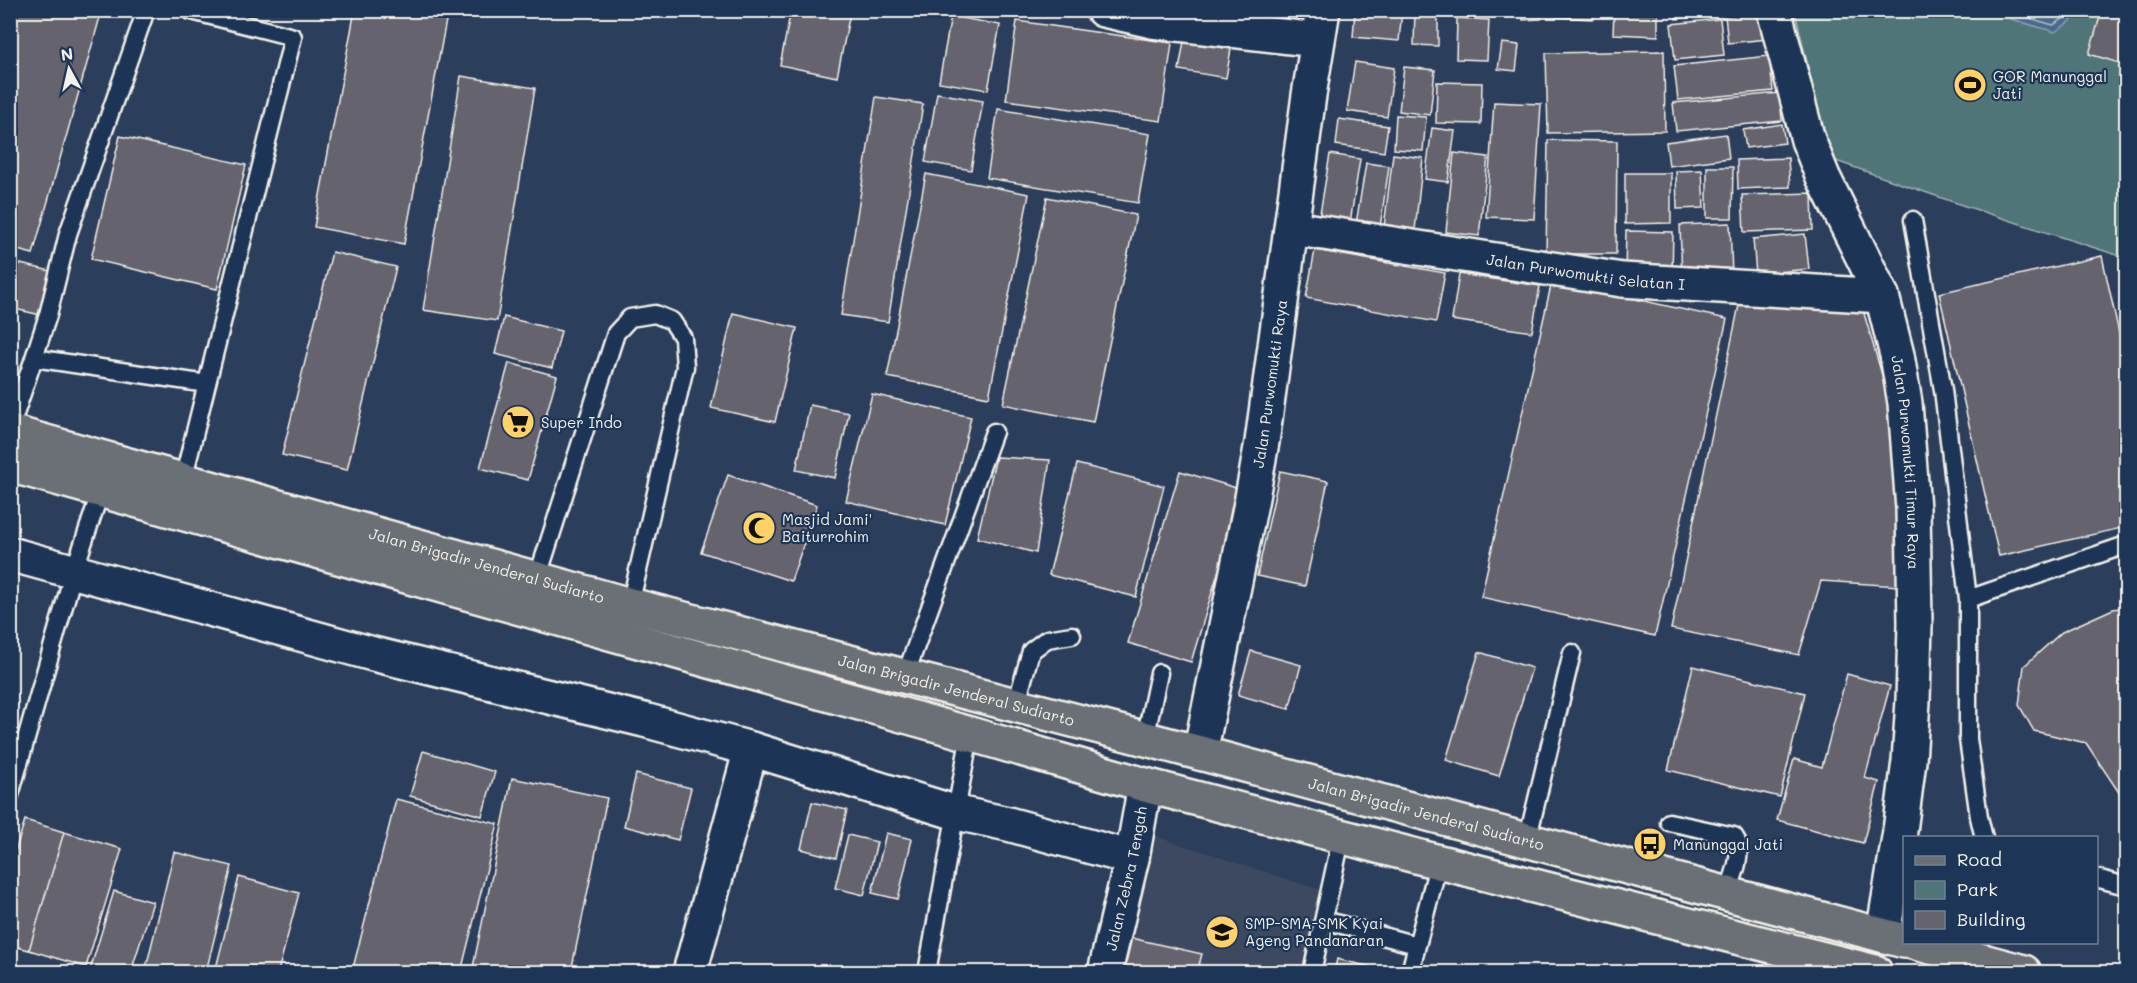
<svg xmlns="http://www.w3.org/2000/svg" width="2137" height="983" viewBox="0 0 2137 983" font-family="Mali,sans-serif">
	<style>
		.built { fill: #3c4961 }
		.green { fill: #4f7579; stroke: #a2b3b0; stroke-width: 1.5 }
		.water { fill: #496b8f; stroke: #8da1b3; stroke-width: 1.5 }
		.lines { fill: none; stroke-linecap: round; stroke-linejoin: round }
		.shore { stroke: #b0bbc4; stroke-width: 1.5 }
		.building { fill: #65646e; stroke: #f4f1e8; stroke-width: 1.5 }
		.lane-casing { stroke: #f4f1e8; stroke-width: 21 }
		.street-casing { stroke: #f4f1e8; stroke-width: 38 }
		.secondary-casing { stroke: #f4f1e8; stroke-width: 38 }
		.primary-casing { stroke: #f4f1e8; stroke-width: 38 }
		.lane { stroke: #1d3557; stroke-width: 16 }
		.street { stroke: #1d3557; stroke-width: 33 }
		.secondary { stroke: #1d3557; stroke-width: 33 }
		.primary { stroke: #6b7074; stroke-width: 33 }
		.labels { text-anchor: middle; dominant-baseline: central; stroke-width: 4.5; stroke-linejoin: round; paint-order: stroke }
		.poi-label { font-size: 15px; fill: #f4f1e8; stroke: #1d3557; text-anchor: start }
		.street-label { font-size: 15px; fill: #f4f1e8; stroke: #1d3557 }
	</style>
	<rect width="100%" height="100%" fill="#2b3e5c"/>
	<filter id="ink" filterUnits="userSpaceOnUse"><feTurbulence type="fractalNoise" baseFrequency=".0167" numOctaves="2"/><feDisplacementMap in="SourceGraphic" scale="12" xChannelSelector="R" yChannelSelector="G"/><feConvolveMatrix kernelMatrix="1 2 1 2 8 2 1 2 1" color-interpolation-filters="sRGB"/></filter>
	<g filter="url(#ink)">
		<!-- built -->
		<path class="built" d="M1155,836L1326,892L1303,972H1119Z"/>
		<!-- green -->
		<path class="green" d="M1795,11H2126V258L1959,204L1830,159Z"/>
		<!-- water -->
		<path class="water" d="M2006,11H2074L2072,20L2055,32L2011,19Z"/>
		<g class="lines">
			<!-- shore -->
			<path class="shore" d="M2013,10L2016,14L2053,25L2066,17L2068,10"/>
		</g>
		<!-- building -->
		<path class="building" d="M10,10H102L33,254L10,248Z
			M355,10H448L404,244L314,227Z
			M791,10H835L850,13L837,77L780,65Z
			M1355,10H1402L1399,41L1353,37Z
			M1415,10H1438V46L1414,45Z
			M1523,10H1541V19L1523,20Z
			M1556,10H1594V19L1556,17Z
			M1614,10H1658V36L1613,34Z
			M1675,10H1752L1676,19Z
			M2102,10H2126V65L2089,54Z
			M1766,12L1768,39L1728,43L1725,16Z
			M951,16L1000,25L988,90L939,82Z
			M1457,18L1489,20L1487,60L1456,59Z
			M1720,19L1724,55L1675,60L1671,24Z
			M1017,21L1172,43L1161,121L1006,100Z
			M1184,41L1231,49L1226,78L1179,70Z
			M1502,43L1519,45L1516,71L1498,69Z
			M1664,51L1665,131L1548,133L1546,53Z
			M1769,56L1773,91L1678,100L1674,66Z
			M1355,62L1394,68L1387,117L1347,111Z
			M1404,67L1435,70L1430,115L1399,111Z
			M461,76L535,88L497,321L423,310Z
			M1437,82L1482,83L1481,124L1436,123Z
			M937,93L983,101L971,170L925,162Z
			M1780,93L1782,121L1676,131L1673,103Z
			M876,97L923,104L888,322L841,315Z
			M1494,102L1541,104L1534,219L1486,217Z
			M998,109L1150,134L1138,203L987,178Z
			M1396,115L1426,117L1423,151L1394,149Z
			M1339,119L1388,126L1384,152L1336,145Z
			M1782,124L1785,143L1746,148L1743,130Z
			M1432,128L1455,131L1448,182L1425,179Z
			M1726,134L1729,158L1669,166L1666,142Z
			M120,136L246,165L217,289L91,259Z
			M1548,140L1617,141L1616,254H1546Z
			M1454,153L1488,157L1479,236L1446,232Z
			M1330,154L1360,159L1350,223L1319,219Z
			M1393,154L1423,158L1415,230L1384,227Z
			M1788,158L1790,187L1738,189L1737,160Z
			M1366,163L1389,166L1380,227L1356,224Z
			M1707,167H1733L1732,218H1707Z
			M1702,170L1704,208L1677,209L1676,171Z
			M1625,173H1671V223L1625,224Z
			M926,174L1029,194L989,397L887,377Z
			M1812,193L1813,230L1744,232L1742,195Z
			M1047,197L1136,215L1093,422L1003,404Z
			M1730,223L1732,275L1682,277L1680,225Z
			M1626,231L1673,232L1672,275L1625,274Z
			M1805,234L1809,269L1756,274L1753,239Z
			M1315,250L1445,273L1436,322L1306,298Z
			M332,252L396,267L347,470L282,455Z
			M2102,256L2126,365V527L1999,556L1939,293Z
			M16,263L51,271L41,315L10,308V288Z
			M1459,274L1540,286L1532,332L1452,320Z
			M1552,281L1727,319L1655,636L1481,597Z
			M1739,305L1863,310L1892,409L1899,586L1821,581L1799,655L1671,629Z
			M733,313L797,328L775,422L711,408Z
			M504,317L561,331L552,368L495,354Z
			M509,363L557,376L528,480L480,468Z
			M872,394L971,417L945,525L846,501Z
			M810,405L849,413L835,478L796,470Z
			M996,457L1050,460L1036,553L977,538Z
			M1077,464L1164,486L1136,597L1049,575Z
			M1180,471L1243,490L1191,662L1128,643Z
			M1280,471L1328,481L1305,586L1257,576Z
			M728,475L817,505L791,581L701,552Z
			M2126,607V803L2086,743L2034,731L2019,705L2024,666L2062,632L2113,609Z
			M1251,651L1301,665L1289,709L1238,695Z
			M1479,652L1532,668L1499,776L1446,760Z
			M1693,666L1805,693L1780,797L1668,770Z
			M1847,674L1890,686L1865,778L1879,782L1863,843L1777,820L1794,759L1822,767Z
			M423,751L495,772L482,816L410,796Z
			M636,774L691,788L678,840L624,826Z
			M512,778L607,798L571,972H472Z
			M396,799L498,824L461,972H352Z
			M812,802L847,810L836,858L801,849Z
			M25,820L64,832L29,950L10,945V868Z
			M64,832L122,849L86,967L29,950Z
			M886,833L912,839L898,899L872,893Z
			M848,835L877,842L864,895L835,888Z
			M174,852L232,866L206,972H145Z
			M239,877L299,893L278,972H215Z
			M114,891L153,902L131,972H99L90,970Z
			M1131,938L1202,954L1197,972H1122Z
			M1337,959L1384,970L1383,972H1334Z"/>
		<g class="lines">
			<!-- lane casing -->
			<g class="lane-casing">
				<path id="lane" d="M146,10L68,234L48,315L34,358L207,384
					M1913,220L1943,390L1968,599V739L1979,817L1984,838
					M10,429L34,358
					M183,480L293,37L188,10
					M537,579L616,333L630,318L655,314L672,321L683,338L685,367L630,605
					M1968,599L2126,545
					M905,676L994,432
					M1016,705L1031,651L1047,639L1072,635
					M1145,739L1159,673
					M10,795L74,571L101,490
					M1669,822L1734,836C1745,851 1733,878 1727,894
					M1527,841L1572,653
					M2096,878L2126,886
					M1324,920L1416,945
					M927,972L970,734
					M1312,972L1342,835
					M1410,972L1439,862"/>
			</g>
			<!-- street casing -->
			<g class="street-casing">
				<g id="street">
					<path d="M1103,10L1152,21L1317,40"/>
					<path id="s1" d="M1774,10L1808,140L1823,177L1882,296L1897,355L1905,403L1913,509L1915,624L1913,701L1909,761L1900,831L1883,935"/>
					<path id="s2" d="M1292,228L1622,280L1882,296"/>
					<path d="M10,554L373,654L644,720L751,749L957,813L1008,824L1132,858"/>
					<path id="s3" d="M1200,753L1251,503L1262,442L1309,95L1323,10"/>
					<path d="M690,972L751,749"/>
				</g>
			</g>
			<!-- secondary casing -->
			<g class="secondary-casing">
				<g id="secondary">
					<path id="s4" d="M1105,972L1132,858L1145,785"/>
				</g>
			</g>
			<!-- primary casing -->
			<g class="primary-casing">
				<g id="primary">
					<path id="s5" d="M10,432L630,605L1200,753L1904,941"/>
					<path d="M10,465L970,734L1145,785L1439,862L1875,972"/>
					<path d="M1912,942L2024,972"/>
				</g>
			</g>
			<!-- lane -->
			<use href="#lane" class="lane"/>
			<!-- street -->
			<use href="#street" class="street"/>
			<!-- secondary -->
			<use href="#secondary" class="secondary"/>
			<!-- primary -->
			<use href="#primary" class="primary"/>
		</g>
	</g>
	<!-- icons -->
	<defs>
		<g id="stadium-disc" transform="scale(1.725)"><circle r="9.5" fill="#ffd166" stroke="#1d3557"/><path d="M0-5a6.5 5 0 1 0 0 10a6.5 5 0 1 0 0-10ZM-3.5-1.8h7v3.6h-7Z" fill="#111"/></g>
		<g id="supermarket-disc" transform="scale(1.725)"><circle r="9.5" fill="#ffd166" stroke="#1d3557"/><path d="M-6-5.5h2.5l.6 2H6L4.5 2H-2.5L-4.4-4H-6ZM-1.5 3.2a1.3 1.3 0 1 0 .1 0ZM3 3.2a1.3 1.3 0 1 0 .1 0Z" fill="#111"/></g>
		<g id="mosque-disc" transform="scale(1.725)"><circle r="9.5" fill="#ffd166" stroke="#1d3557"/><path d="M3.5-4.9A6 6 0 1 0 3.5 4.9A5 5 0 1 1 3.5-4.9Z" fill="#111"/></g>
		<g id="bus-disc" transform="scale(1.725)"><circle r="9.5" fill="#ffd166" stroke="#1d3557"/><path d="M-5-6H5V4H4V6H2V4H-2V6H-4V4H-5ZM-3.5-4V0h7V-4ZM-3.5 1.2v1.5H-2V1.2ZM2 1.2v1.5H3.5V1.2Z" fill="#111"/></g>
		<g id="school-disc" transform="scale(1.725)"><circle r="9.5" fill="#ffd166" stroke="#1d3557"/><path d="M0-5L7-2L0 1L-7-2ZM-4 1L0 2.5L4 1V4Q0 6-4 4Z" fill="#111"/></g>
	</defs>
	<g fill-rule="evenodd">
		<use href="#stadium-disc" x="1970" y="85"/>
		<use href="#supermarket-disc" x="518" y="422"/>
		<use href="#mosque-disc" x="759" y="528"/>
		<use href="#bus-disc" x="1650" y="844"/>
		<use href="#school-disc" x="1222" y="932"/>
	</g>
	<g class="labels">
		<!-- poi labels -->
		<g class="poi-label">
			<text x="1993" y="76">GOR Manunggal<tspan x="1993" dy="17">Jati</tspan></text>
			<text x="541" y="422">Super Indo</text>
			<text x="782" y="519">Masjid Jami'<tspan x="782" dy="17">Baiturrohim</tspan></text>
			<text x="1673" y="844">Manunggal Jati</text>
			<text x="1245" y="923">SMP-SMA-SMK Kyai<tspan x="1245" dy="17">Ageng Pandanaran</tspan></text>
		</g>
		<!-- street labels -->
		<g class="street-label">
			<text stroke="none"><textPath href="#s2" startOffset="297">Jalan Purwomukti Selatan I</textPath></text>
			<text stroke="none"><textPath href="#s3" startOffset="376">Jalan Purwomukti Raya</textPath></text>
			<text stroke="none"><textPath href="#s1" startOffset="476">Jalan Purwomukti Timur Raya</textPath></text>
			<text stroke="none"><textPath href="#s5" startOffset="495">Jalan Brigadir Jenderal Sudiarto</textPath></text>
			<text stroke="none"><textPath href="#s5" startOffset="981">Jalan Brigadir Jenderal Sudiarto</textPath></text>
			<text stroke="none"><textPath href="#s5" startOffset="1467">Jalan Brigadir Jenderal Sudiarto</textPath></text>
			<text stroke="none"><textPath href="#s4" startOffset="96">Jalan Zebra Tengah</textPath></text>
		</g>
	</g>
	<!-- margin -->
	<rect width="2137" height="983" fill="none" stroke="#1d3557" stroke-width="36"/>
	<rect x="18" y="18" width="2101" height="947" fill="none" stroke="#f4f1e8" stroke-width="2" filter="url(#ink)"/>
	<!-- legend -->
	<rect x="1903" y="836" width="195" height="108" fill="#1d3557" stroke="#738091" stroke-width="1.5"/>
	<rect x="1915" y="856" width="30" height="9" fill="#6b7074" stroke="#738091" stroke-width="1.5"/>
	<text x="1957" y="866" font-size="18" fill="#f4f1e8">Road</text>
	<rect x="1915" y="881" width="30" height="18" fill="#4f7579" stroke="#738091" stroke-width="1.5"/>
	<text x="1957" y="896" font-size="18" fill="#f4f1e8">Park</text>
	<rect x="1915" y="911" width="30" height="18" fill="#65646e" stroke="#738091" stroke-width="1.5"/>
	<text x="1957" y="926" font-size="18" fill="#f4f1e8">Building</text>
	<!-- north arrow -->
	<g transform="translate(69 69) rotate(352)" stroke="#1d3557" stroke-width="4.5" paint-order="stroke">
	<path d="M0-4.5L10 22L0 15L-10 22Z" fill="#f4f1e8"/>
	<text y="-9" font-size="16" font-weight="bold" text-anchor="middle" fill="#f4f1e8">N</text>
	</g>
</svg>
